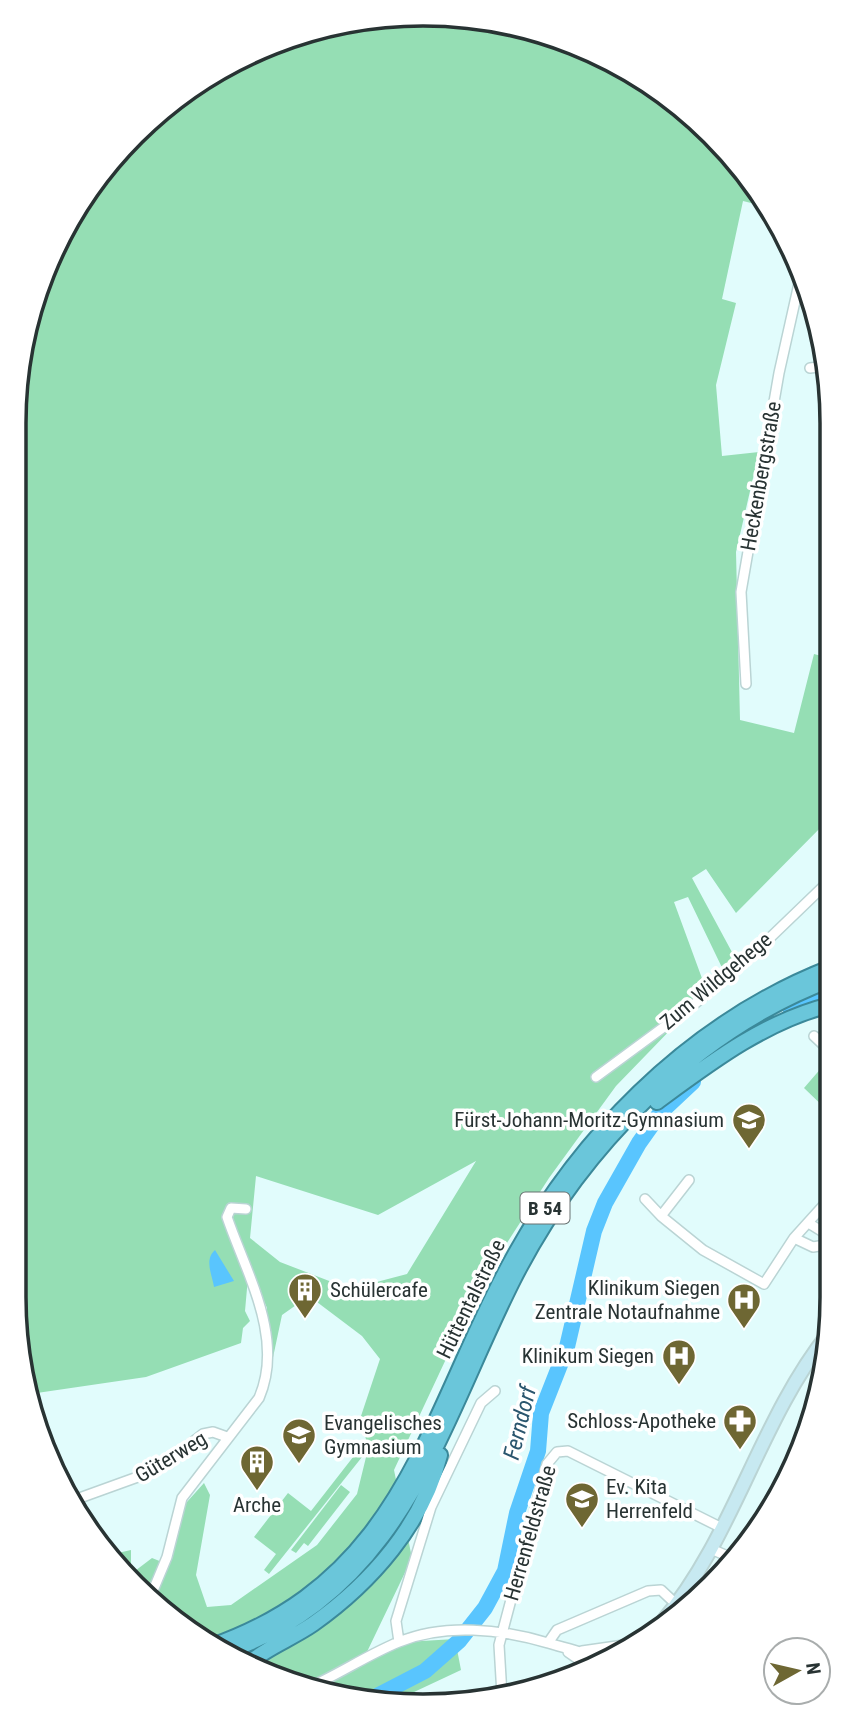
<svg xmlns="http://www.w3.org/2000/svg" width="846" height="1720" viewBox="0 0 846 1720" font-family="'Roboto Condensed',sans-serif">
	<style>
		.green { fill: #95deb4; fill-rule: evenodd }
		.water { fill: #59c5fe }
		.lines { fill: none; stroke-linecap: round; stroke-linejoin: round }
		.river { stroke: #59c5fe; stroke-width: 16 }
		.minor-casing { stroke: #bad4d4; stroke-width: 12 }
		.secondary-casing { stroke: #bad4d4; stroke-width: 16 }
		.trunk-casing { stroke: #3b899a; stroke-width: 18 }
		.minor { stroke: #fff; stroke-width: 9 }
		.secondary { stroke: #c7e9f1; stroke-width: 12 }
		.trunk { stroke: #6ac6da; stroke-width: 14 }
		.labels { text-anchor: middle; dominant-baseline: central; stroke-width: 7; stroke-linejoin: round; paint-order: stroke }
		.shield { fill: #fff; stroke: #687070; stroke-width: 2 }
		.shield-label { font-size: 19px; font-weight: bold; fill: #283333 }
		.street-label { font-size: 21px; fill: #283333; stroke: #fff }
		.poi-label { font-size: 21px; fill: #283333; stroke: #fff; text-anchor: end }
		.water-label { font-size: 23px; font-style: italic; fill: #2a566e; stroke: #fff }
		.rim { fill: none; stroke: #283333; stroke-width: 3.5 }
	</style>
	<rect width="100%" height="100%" fill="#e1fcfc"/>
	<!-- green -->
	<path class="green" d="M449,15L604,56L692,115L762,194L759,205L743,201L722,299L736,303L716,385L722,456L759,452L736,552L740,720L794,733L814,654L829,658L830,818L736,913L706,869L692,878L740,967L727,978L688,897L674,902L707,992L616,1086L549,1178L483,1280L394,1470L412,1558L365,1656L405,1642L455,1639L461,1670L397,1700L343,1698L218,1651L109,1555L131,1550V1574L152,1558L167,1564L186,1503L204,1483L210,1495L196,1575L207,1607L231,1605L317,1545L357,1494L368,1449L361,1416L380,1359L362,1336L309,1296L282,1315L268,1381L267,1308L249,1266L245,1311L250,1321L243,1328L241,1343L146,1377L30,1394L14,1297L15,397L56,242L153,116L291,36ZM476,1161L407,1274L350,1289L280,1262L250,1238L256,1176L378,1215Z
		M829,1059L830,1060L831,1114L804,1088Z
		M357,1452L362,1457L269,1574L264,1570L276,1554L254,1537L288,1493L311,1511Z
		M341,1485L350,1492L308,1546L304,1543L296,1553L291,1550Z"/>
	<!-- water -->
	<path class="water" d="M215,1250L234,1281L214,1287C212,1274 204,1260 215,1250Z"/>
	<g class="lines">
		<!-- river -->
		<path class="river" d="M791,1012L830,995
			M371,1699L425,1671L459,1641L485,1608L505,1571L517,1513L538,1451L541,1413L567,1347L594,1231L605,1203L639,1143L661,1112L693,1082"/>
		<!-- minor casing -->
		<g class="minor-casing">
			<path id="minor" d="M810,368L828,366
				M828,613L829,608
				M746,684L741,592L779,373L802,270
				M814,1036L830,1051
				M596,1077L691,1007L749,958L830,880
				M689,1180L661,1216L703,1250L764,1284L794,1238L831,1197
				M645,1199L661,1216
				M810,1224L831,1237
				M794,1238L813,1247L831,1244
				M74,1500L157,1470L203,1434L213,1432L227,1437
				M711,1549L732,1558
				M152,1593L167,1557L182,1498L259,1398C285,1338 246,1273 227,1217L231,1208L246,1209
				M399,1642L396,1621L431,1507L481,1403L495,1391
				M548,1643L557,1630L648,1591L661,1590L677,1605
				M582,1651L631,1644
				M568,1652L591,1668
				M312,1686C341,1673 369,1654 399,1642C445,1623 501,1629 548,1643C567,1649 587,1651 602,1664
				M502,1695L499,1645L547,1464L557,1452L568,1451L722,1528"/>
		</g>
		<!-- secondary casing -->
		<g class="secondary-casing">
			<path id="secondary" d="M662,1622C734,1537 759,1421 828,1334"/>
		</g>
		<!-- trunk casing -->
		<g class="trunk-casing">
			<path id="trunk" d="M657,1102C710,1063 765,1021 830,1005
				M212,1646C398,1580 423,1431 503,1277C573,1141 687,1024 830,968
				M224,1653C403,1590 438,1429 513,1280C579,1150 693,1032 830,980
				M249,1663C268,1647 293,1638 313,1624C371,1583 423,1524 440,1455"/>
		</g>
		<!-- minor -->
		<use href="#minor" class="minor"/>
		<!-- secondary -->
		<use href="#secondary" class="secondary"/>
		<!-- trunk -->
		<use href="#trunk" class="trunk"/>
	</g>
	<!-- icons -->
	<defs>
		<g id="school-pin" transform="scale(1.75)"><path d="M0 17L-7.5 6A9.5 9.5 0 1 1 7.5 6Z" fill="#6e6733" stroke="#fff"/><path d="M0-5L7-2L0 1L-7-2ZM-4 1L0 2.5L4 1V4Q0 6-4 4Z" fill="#fff"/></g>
		<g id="building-pin" transform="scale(1.75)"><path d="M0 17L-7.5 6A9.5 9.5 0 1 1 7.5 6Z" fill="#6e6733" stroke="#fff"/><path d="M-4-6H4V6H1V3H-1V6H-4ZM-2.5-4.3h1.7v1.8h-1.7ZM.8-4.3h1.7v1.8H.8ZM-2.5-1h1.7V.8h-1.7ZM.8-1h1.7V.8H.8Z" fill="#fff"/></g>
		<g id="hospital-pin" transform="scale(1.75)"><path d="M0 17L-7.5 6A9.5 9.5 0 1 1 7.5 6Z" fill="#6e6733" stroke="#fff"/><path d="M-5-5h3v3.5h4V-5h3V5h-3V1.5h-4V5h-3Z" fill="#fff"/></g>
		<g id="pharmacy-pin" transform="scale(1.75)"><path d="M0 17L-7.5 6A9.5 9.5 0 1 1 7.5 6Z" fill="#6e6733" stroke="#fff"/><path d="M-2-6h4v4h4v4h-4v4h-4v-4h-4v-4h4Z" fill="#fff"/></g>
	</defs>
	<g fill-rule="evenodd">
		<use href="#school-pin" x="749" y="1120"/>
		<use href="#building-pin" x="305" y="1290"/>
		<use href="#hospital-pin" x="744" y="1300"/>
		<use href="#hospital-pin" x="679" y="1356"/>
		<use href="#pharmacy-pin" x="740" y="1421"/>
		<use href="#school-pin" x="299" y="1435"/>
		<use href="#building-pin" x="257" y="1462"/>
		<use href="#school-pin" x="582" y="1499"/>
	</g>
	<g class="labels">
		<!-- shield labels -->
		<rect class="shield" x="520.5" y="1192.5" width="49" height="31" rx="5"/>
		<g class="shield-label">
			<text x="545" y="1208">B 54</text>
		</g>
		<!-- street labels -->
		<g class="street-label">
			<text transform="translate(761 476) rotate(-80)">Heckenbergstraße</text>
			<text transform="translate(716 981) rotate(-40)">Zum Wildgehege</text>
			<text transform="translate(471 1299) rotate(-64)">Hüttentalstraße</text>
			<text transform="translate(171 1457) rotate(-31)">Güterweg</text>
			<text transform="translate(530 1533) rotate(-74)">Herrenfeldstraße</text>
		</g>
		<!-- poi labels -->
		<g class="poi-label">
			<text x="724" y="1120">Fürst-Johann-Moritz-Gymnasium</text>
			<text x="720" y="1288">Klinikum Siegen<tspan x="720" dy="24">Zentrale Notaufnahme</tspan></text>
			<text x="330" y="1290" text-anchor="start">Schülercafe</text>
			<text x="654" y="1356">Klinikum Siegen</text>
			<text x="716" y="1421">Schloss-Apotheke</text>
			<text x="324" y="1423" text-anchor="start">Evangelisches<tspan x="324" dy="24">Gymnasium</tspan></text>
			<text x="606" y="1487" text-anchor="start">Ev. Kita<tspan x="606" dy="24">Herrenfeld</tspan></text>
			<text x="257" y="1505" text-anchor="middle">Arche</text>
		</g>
		<!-- water labels -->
		<g class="water-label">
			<text transform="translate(520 1423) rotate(-76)">Ferndorf</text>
		</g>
	</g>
	<!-- crop -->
	<path d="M0 0H846V1720H0ZM423 26H423A397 397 0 0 1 820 423V1297A397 397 0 0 1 423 1694H423A397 397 0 0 1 26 1297V423A397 397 0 0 1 423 26Z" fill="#fff" fill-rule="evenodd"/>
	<path class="rim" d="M423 26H423A397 397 0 0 1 820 423V1297A397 397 0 0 1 423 1694H423A397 397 0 0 1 26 1297V423A397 397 0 0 1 423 26Z"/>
	<!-- north arrow -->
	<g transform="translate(797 1671) rotate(82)"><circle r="33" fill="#ffffff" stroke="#a9adad" stroke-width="2"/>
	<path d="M0-5L12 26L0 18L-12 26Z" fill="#6e6733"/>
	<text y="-10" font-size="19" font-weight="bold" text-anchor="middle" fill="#283333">N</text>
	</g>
</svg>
